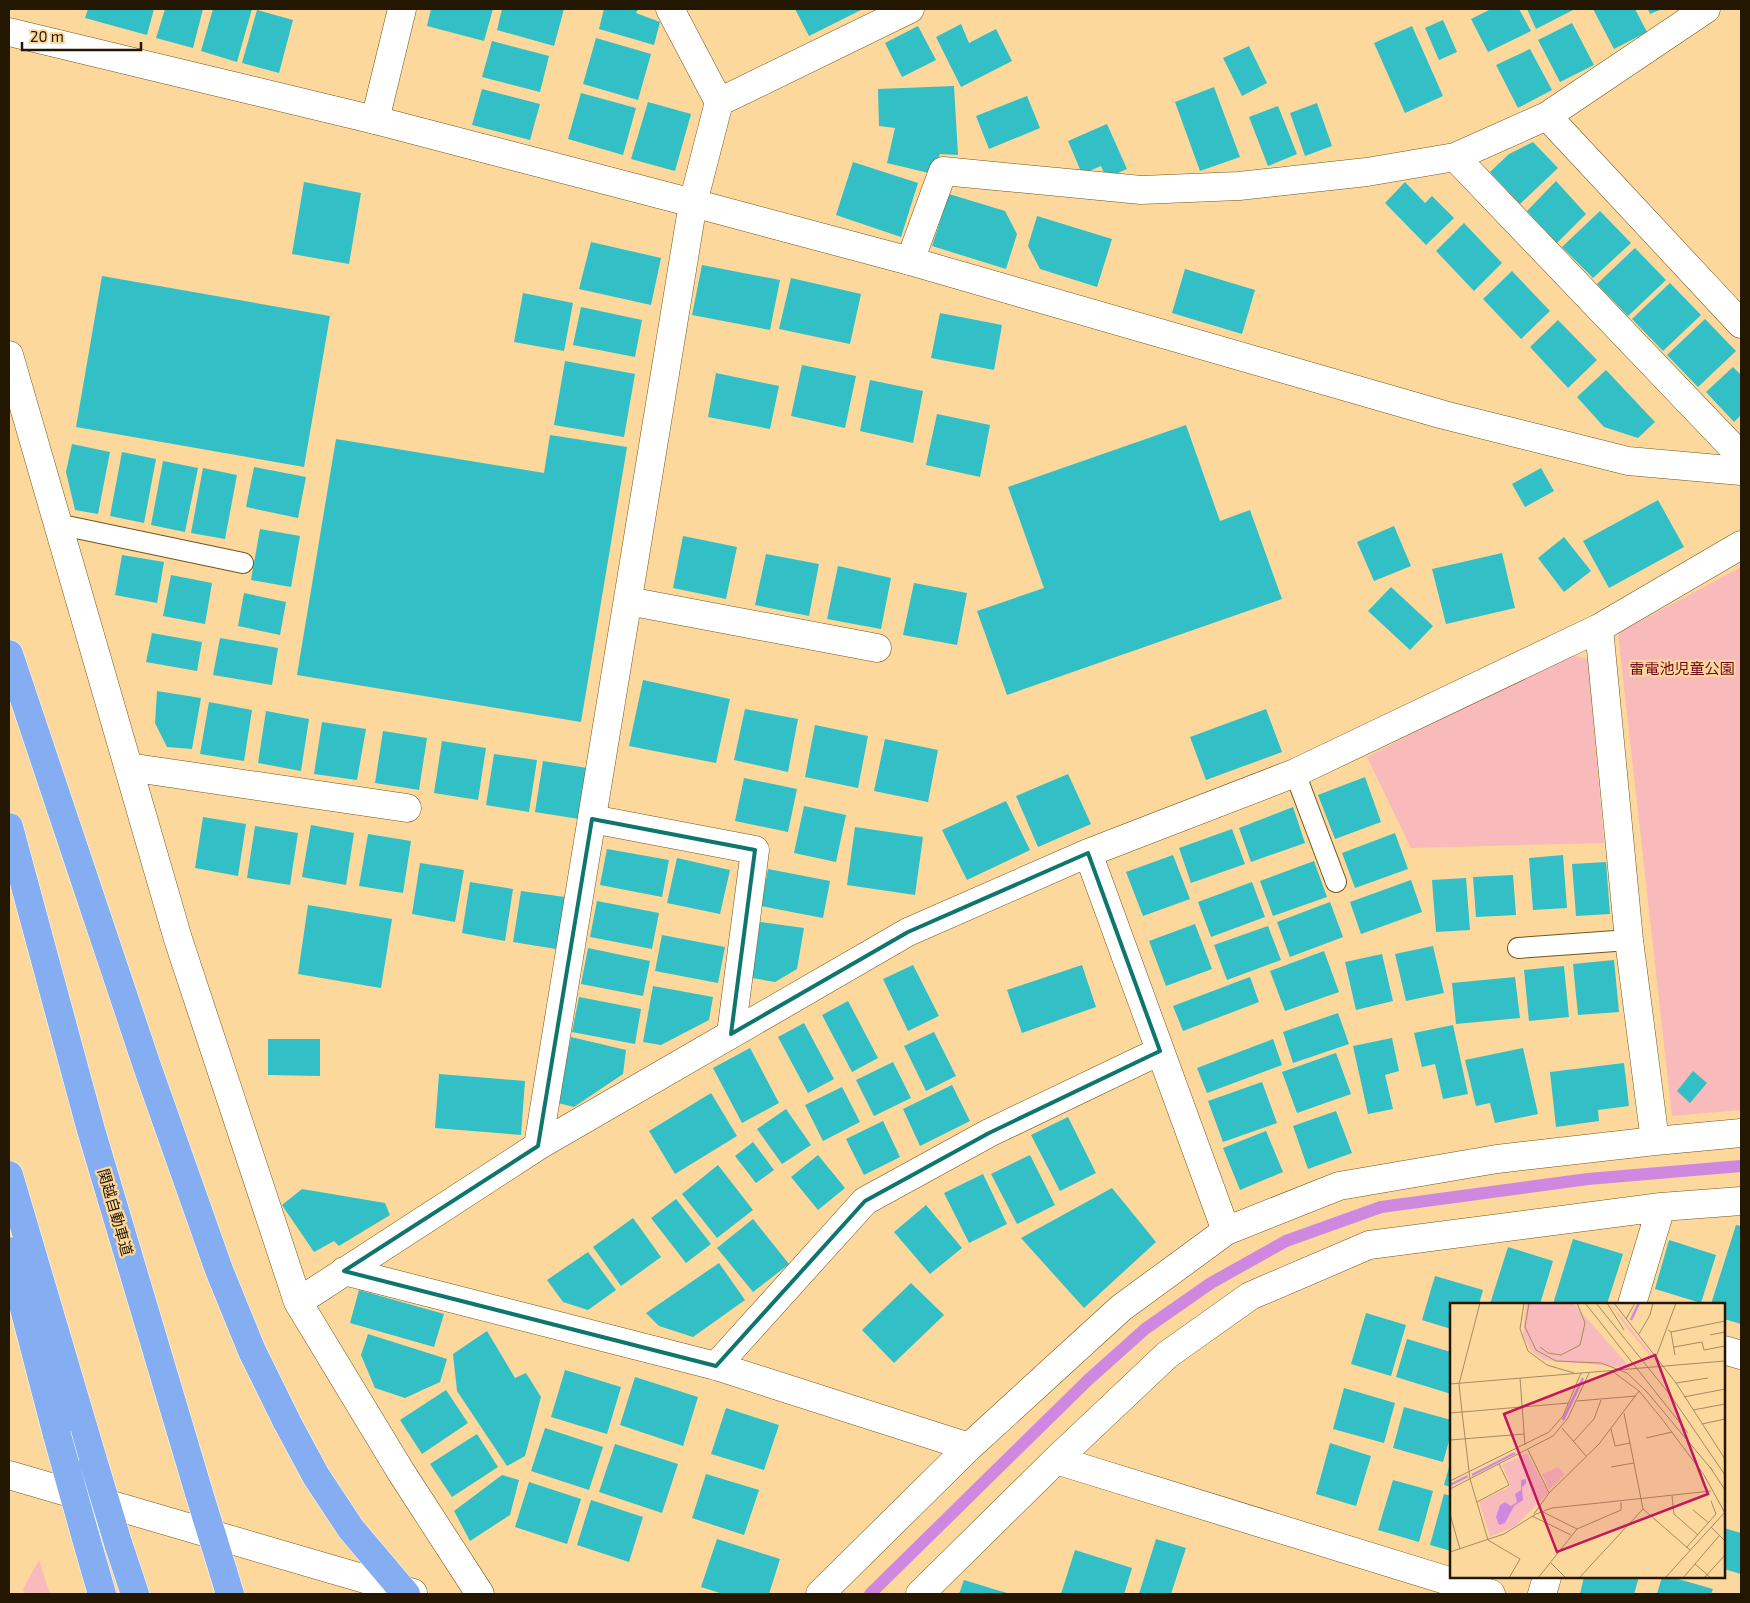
<svg xmlns="http://www.w3.org/2000/svg" width="1750" height="1603" viewBox="0 0 1750 1603" font-family="'Exo 2','Noto Sans JP',sans-serif">
	<style>
		.green { fill: #f8baba }
		.lines { fill: none; stroke-linecap: round; stroke-linejoin: round }
		.stream { stroke: #cf88e0; stroke-width: 12 }
		.building { fill: #32bfc6 }
		.service-casing { stroke: #745419; stroke-width: 22 }
		.minor-casing { stroke: #745419; stroke-width: 29 }
		.tertiary-casing { stroke: #745419; stroke-width: 29 }
		.motorway-casing { stroke: #fff; stroke-width: 29 }
		.service { stroke: #fff; stroke-width: 20 }
		.minor { stroke: #fff; stroke-width: 28 }
		.tertiary { stroke: #fff; stroke-width: 28 }
		.motorway { stroke: #84aef1; stroke-width: 28 }
		.motorway-bridge-casing { stroke: #fff; stroke-width: 29; stroke-linecap: butt }
		.motorway-bridge { stroke: #84aef1; stroke-width: 28 }
		.marked { fill: none; stroke: #0f766e; stroke-width: 4; stroke-linejoin: round }
		.labels { text-anchor: middle; dominant-baseline: central; stroke-width: 4.5; stroke-linejoin: round; paint-order: stroke }
		.park-label { font-size: 15px; fill: #73031b; stroke: #fcd89d }
		.street-label { font-size: 15px; fill: #241701; stroke: #fcd89d }
		.inset-river { fill: none; stroke: #cf88e0; stroke-width: 2.5 }
		.inset-road { fill: none; stroke: #a68b5f; stroke-width: 1 }
		.view { fill: #c2185b; fill-opacity: 0.15; stroke: #c2185b; stroke-width: 2.5 }
		.inset-edge { fill: none; stroke: #241701; stroke-width: 2.5 }
	</style>
	<rect width="100%" height="100%" fill="#fcd89d"/>
	<!-- green -->
	<path class="green" d="M1741,567V1110L1672,1116L1618,633Z
		M1568,653L1588,660L1604,843L1411,848L1367,757Z
		M39,1560L50,1594H25L23,1589Z"/>
	<g class="lines">
		<!-- stream -->
		<path class="stream" d="M870,1594L1035,1432L1088,1380L1145,1329L1211,1283L1286,1241L1381,1207L1588,1179L1741,1166"/>
	</g>
	<!-- building -->
	<path class="building" d="M88,9H154L147,35L85,18Z
		M165,9H203L193,48L156,38Z
		M213,9H252L237,62L201,51Z
		M431,9H493L484,41L427,26Z
		M502,9H564L554,46L497,30Z
		M604,9H638L636,13L660,22L654,45L599,29Z
		M795,9H863L809,36Z
		M1491,9H1519L1531,31L1488,52L1471,19Z
		M1527,9H1575L1536,29Z
		M1593,9H1635L1647,32L1614,49Z
		M1648,9H1662L1650,14Z
		M257,10L293,20L279,73L242,63Z
		M1443,20L1457,52L1439,60L1425,28Z
		M1572,23L1594,65L1560,82L1538,40Z
		M961,24L969,43L996,29L1012,61L961,87L936,37Z
		M918,26L936,60L902,77L885,43Z
		M1412,26L1443,96L1405,113L1374,43Z
		M596,38L651,54L638,100L583,84Z
		M492,41L549,56L540,92L482,77Z
		M1249,46L1267,83L1242,96L1223,58Z
		M1530,49L1552,90L1518,108L1496,65Z
		M954,86L958,155L940,154L933,174L887,163L895,128L879,126L878,89Z
		M1214,87L1240,157L1200,171L1175,102Z
		M482,89L540,104L530,140L472,125Z
		M581,93L636,108L623,155L568,139Z
		M1027,96L1040,128L989,149L976,116Z
		M648,102L691,114L675,171L631,159Z
		M1317,103L1332,146L1305,156L1290,113Z
		M1278,106L1297,154L1268,166L1249,117Z
		M1107,124L1127,169L1106,178L1101,166L1082,174L1068,141Z
		M1533,142L1558,168L1520,204L1490,172L1509,154Z
		M853,162L918,183L901,237L836,215Z
		M1556,181L1586,214L1557,243L1527,211Z
		M304,182L361,193L349,264L292,254Z
		M1405,182L1425,203L1432,196L1454,218L1426,245L1385,203Z
		M949,194L1005,211L1017,234L1006,269L932,246Z
		M1600,211L1631,243L1593,278L1562,247Z
		M1037,216L1112,239L1097,287L1040,269L1028,246Z
		M1464,223L1502,263L1474,291L1436,251Z
		M591,242L661,258L651,305L579,289Z
		M1635,248L1666,280L1628,316L1597,284Z
		M702,265L780,280L770,330L692,315Z
		M1185,269L1255,290L1242,334L1172,313Z
		M1512,271L1550,311L1521,339L1483,299Z
		M102,276L330,316L304,467L76,427Z
		M791,278L861,294L850,344L779,329Z
		M1670,283L1701,315L1663,351L1632,319Z
		M523,293L573,303L564,351L514,342Z
		M581,307L642,320L635,357L573,345Z
		M940,313L1002,325L994,370L931,358Z
		M1705,319L1736,351L1698,387L1667,355Z
		M1558,320L1597,360L1568,388L1530,347Z
		M565,361L635,374L624,437L554,425Z
		M802,365L856,376L845,428L791,416Z
		M1733,367L1741,375V415L1734,422L1706,392Z
		M1606,370L1655,422L1638,438L1604,427L1577,397Z
		M716,373L779,386L770,429L708,417Z
		M870,380L923,391L913,443L860,431Z
		M937,414L990,425L980,477L926,465Z
		M1186,425L1220,521L1250,510L1282,599L1007,695L977,611L1044,588L1008,487Z
		M550,435L627,447L581,722L297,675L336,439L544,473Z
		M72,444L110,452L98,514L75,510L66,472Z
		M122,452L156,459L144,523L110,516Z
		M163,461L198,468L185,532L151,525Z
		M254,467L306,477L298,518L246,507Z
		M203,468L237,475L225,539L191,533Z
		M1541,468L1554,491L1525,507L1512,484Z
		M1658,500L1684,547L1609,588L1583,541Z
		M1394,526L1411,566L1374,581L1357,542Z
		M260,529L300,536L291,587L251,580Z
		M683,536L737,547L726,599L673,588Z
		M1564,537L1591,571L1564,592L1538,558Z
		M1502,553L1515,608L1446,624L1432,569Z
		M766,554L819,564L809,616L755,605Z
		M122,555L164,562L157,603L115,595Z
		M838,566L891,578L881,629L827,619Z
		M171,575L212,583L205,624L163,616Z
		M914,583L967,593L957,645L903,635Z
		M1391,587L1433,626L1410,650L1368,611Z
		M244,593L286,602L280,635L238,626Z
		M152,633L202,642L197,671L146,662Z
		M220,638L278,648L272,685L213,675Z
		M643,680L730,699L716,763L629,746Z
		M157,691L201,698L192,749L167,747L155,723Z
		M209,702L252,710L244,761L200,754Z
		M745,709L798,719L788,772L734,760Z
		M1266,709L1282,752L1206,780L1190,737Z
		M266,711L309,719L301,771L258,763Z
		M322,722L366,729L357,780L314,774Z
		M815,725L868,736L858,788L805,777Z
		M383,731L427,738L419,790L375,783Z
		M885,739L938,750L928,802L874,791Z
		M442,741L486,748L478,800L434,793Z
		M494,754L537,760L529,812L486,805Z
		M543,761L587,768L579,819L535,812Z
		M1068,774L1091,824L1038,847L1016,796Z
		M1365,777L1381,822L1335,839L1318,795Z
		M744,778L797,789L788,832L735,821Z
		M1006,801L1030,850L967,880L942,830Z
		M804,806L846,815L836,862L794,853Z
		M1293,807L1305,843L1251,862L1239,828Z
		M203,817L246,824L238,876L195,868Z
		M311,825L354,833L346,885L302,877Z
		M255,826L298,833L290,885L247,878Z
		M855,827L923,837L915,895L847,885Z
		M1232,829L1245,864L1191,883L1179,848Z
		M1395,833L1408,869L1355,888L1342,853Z
		M368,834L411,841L403,893L359,886Z
		M607,849L669,860L662,897L600,885Z
		M1173,855L1190,899L1143,916L1126,872Z
		M1563,855L1567,908L1533,910L1529,858Z
		M677,858L730,870L720,914L667,903Z
		M1314,861L1327,897L1273,916L1260,881Z
		M1606,862L1610,914L1576,916L1572,864Z
		M420,863L464,870L455,922L412,914Z
		M768,869L830,881L823,918L761,906Z
		M1513,875L1516,915L1476,917L1473,877Z
		M1466,878L1470,930L1436,932L1432,880Z
		M1411,880L1422,912L1361,934L1350,902Z
		M470,882L513,889L505,941L462,933Z
		M1252,882L1265,917L1211,937L1198,902Z
		M521,891L565,897L556,949L513,942Z
		M597,901L659,913L652,949L590,937Z
		M1330,902L1343,937L1290,957L1277,922Z
		M308,905L392,919L381,988L298,974Z
		M760,922L804,928L797,969L775,982L752,978Z
		M1195,924L1212,969L1166,986L1149,941Z
		M1268,926L1281,960L1227,980L1214,945Z
		M662,935L725,947L718,983L655,971Z
		M1433,946L1444,993L1406,1001L1395,954Z
		M588,948L650,961L643,996L581,984Z
		M1324,951L1339,992L1285,1011L1270,971Z
		M1382,954L1393,1001L1356,1010L1345,962Z
		M1614,960L1619,1012L1578,1015L1573,964Z
		M913,965L939,1016L908,1031L883,979Z
		M1082,965L1096,1007L1022,1033L1007,990Z
		M1564,966L1569,1017L1529,1021L1524,970Z
		M1250,977L1259,1002L1183,1031L1173,1006Z
		M1515,977L1520,1018L1456,1024L1452,983Z
		M653,986L713,997L709,1020L661,1045L643,1042Z
		M579,997L641,1009L635,1044L572,1032Z
		M848,1001L878,1058L852,1072L822,1015Z
		M1338,1013L1349,1044L1293,1063L1283,1032Z
		M804,1023L834,1079L808,1093L778,1037Z
		M1453,1025L1468,1094L1443,1099L1435,1064L1422,1067L1414,1033Z
		M934,1032L956,1076L926,1091L904,1046Z
		M571,1037L626,1050L623,1074L574,1107L558,1103Z
		M1392,1038L1399,1071L1385,1075L1393,1109L1368,1114L1353,1046Z
		M268,1039H320V1076L268,1075Z
		M1273,1039L1282,1065L1207,1093L1197,1068Z
		M750,1048L779,1103L742,1123L713,1068Z
		M1523,1048L1538,1114L1495,1123L1490,1103L1476,1106L1465,1060Z
		M1336,1053L1351,1094L1297,1113L1282,1072Z
		M893,1062L911,1098L874,1116L856,1080Z
		M1624,1063L1629,1106L1598,1110L1599,1121L1556,1127L1550,1072Z
		M1693,1071L1707,1083L1690,1103L1677,1091Z
		M439,1074L525,1081L521,1135L435,1128Z
		M1262,1082L1277,1123L1223,1142L1208,1101Z
		M952,1085L970,1121L920,1146L903,1109Z
		M842,1087L860,1122L823,1141L805,1105Z
		M711,1093L737,1136L675,1174L649,1131Z
		M786,1109L811,1145L782,1164L757,1129Z
		M1336,1111L1352,1153L1308,1169L1293,1126Z
		M1068,1117L1096,1173L1060,1191L1031,1135Z
		M883,1121L900,1157L864,1175L846,1139Z
		M1266,1131L1283,1172L1240,1190L1223,1148Z
		M753,1142L774,1170L756,1183L735,1156Z
		M818,1155L845,1188L818,1210L791,1177Z
		M1030,1155L1055,1205L1017,1224L991,1174Z
		M718,1165L753,1210L717,1238L682,1194Z
		M983,1174L1007,1224L969,1243L944,1193Z
		M1112,1188L1156,1242L1084,1308L1021,1238Z
		M302,1189L385,1203L390,1215L339,1246L334,1241L314,1252L282,1205Z
		M676,1199L711,1244L686,1263L651,1218Z
		M926,1205L962,1248L930,1274L894,1232Z
		M633,1218L661,1257L621,1286L593,1247Z
		M753,1219L789,1264L753,1292L717,1248Z
		M1736,1225L1741,1226V1324L1724,1319V1304H1711Z
		M1573,1239L1623,1254L1607,1304H1553Z
		M1669,1240L1716,1255L1701,1303L1655,1289Z
		M1508,1247L1553,1261L1540,1304H1490Z
		M588,1252L616,1290L588,1310L563,1302L547,1280Z
		M719,1263L745,1300L693,1337L659,1326L646,1313Z
		M1435,1276L1483,1290L1479,1304H1451V1329L1422,1320Z
		M911,1283L944,1315L894,1363L862,1330Z
		M359,1290L444,1314L434,1347L350,1323Z
		M1366,1313L1406,1325L1391,1376L1351,1364Z
		M487,1331L515,1378L526,1373L541,1397L525,1456L507,1466L457,1391L453,1354Z
		M368,1334L447,1359L440,1382L405,1398L375,1388L361,1355Z
		M1407,1339L1451,1352V1394L1396,1377Z
		M565,1370L621,1387L607,1434L551,1417Z
		M635,1377L698,1397L683,1446L620,1425Z
		M1344,1388L1395,1403L1384,1443L1333,1429Z
		M446,1390L468,1423L422,1454L400,1420Z
		M1404,1407L1451,1420V1434L1443,1462L1393,1448Z
		M726,1408L779,1425L764,1470L711,1454Z
		M545,1428L603,1447L589,1490L531,1471Z
		M477,1434L498,1467L452,1497L430,1464Z
		M1330,1443L1371,1456L1356,1506L1316,1494Z
		M615,1444L678,1464L662,1513L599,1492Z
		M1451,1460V1487L1444,1485Z
		M706,1474L759,1490L744,1535L692,1518Z
		M502,1475L519,1480L510,1515L470,1541L454,1511Z
		M1393,1480L1433,1491L1419,1542L1378,1530Z
		M529,1482L581,1499L567,1544L515,1527Z
		M1444,1494L1451,1496V1551L1430,1545Z
		M591,1500L643,1517L629,1562L577,1545Z
		M1724,1528L1741,1533V1574L1724,1569Z
		M717,1539L780,1559L769,1594H723L701,1587Z
		M1156,1539L1186,1548L1171,1594H1139Z
		M1075,1550L1132,1568L1124,1594H1061Z
		M1584,1577H1639L1634,1594H1580Z
		M1662,1577H1671L1713,1589L1711,1594H1657Z
		M964,1580L1010,1594H959Z"/>
	<g class="lines">
		<!-- service casing -->
		<g class="service-casing">
			<path id="service" d="M57,524L243,563
				M1295,773L1336,882
				M1518,948L1629,940"/>
		</g>
		<!-- minor casing -->
		<g class="minor-casing">
			<path id="minor" d="M670,9L719,102
				M1547,116L1741,324
				M375,120L402,9
				M1455,157L1741,456
				M910,261L943,171L1141,190L1239,186L1367,172L1455,157L1547,116L1706,9
				M9,355L178,939L298,1302L401,1472L480,1594
				M628,601L877,648
				M1599,628L1629,940L1655,1141
				M128,767L407,808
				M592,819L755,850L731,1034
				M1088,853L1226,1231
				M538,1146L693,203L719,102L910,9
				M344,1271L716,1366L969,1447
				M298,1302L538,1146L908,932L1088,853L1295,773L1599,628L1741,545
				M1632,1304L1661,1207
				M1724,1350L1741,1355
				M716,1366L865,1201L989,1133L1160,1051
				M1056,1460L1491,1594
				M820,1594L969,1447L1121,1308L1226,1231L1339,1186L1497,1159L1655,1141L1741,1133
				M920,1594L1056,1460L1167,1355L1250,1296L1369,1245L1661,1207L1741,1201
				M1542,1594L1547,1577"/>
		</g>
		<!-- tertiary casing -->
		<g class="tertiary-casing">
			<path id="tertiary" d="M9,32L375,120L693,203L910,261L1444,415L1628,461L1741,471
				M9,1475L413,1593"/>
		</g>
		<!-- motorway casing -->
		<g class="motorway-casing">
			<path id="motorway" d="M9,654L148,1069L219,1270L252,1351L287,1422
				M9,827L91,1130L199,1493
				M9,1175L93,1460
				M9,1251L57,1435
				M85,1535L102,1594
				M118,1543L135,1594
				M223,1571L230,1594"/>
		</g>
		<!-- service -->
		<use href="#service" class="service"/>
		<!-- minor -->
		<use href="#minor" class="minor"/>
		<!-- tertiary -->
		<use href="#tertiary" class="tertiary"/>
		<!-- motorway -->
		<use href="#motorway" class="motorway"/>
		<!-- motorway-bridge casing -->
		<g class="motorway-bridge-casing">
			<path id="motorway-bridge" d="M287,1422L316,1476L351,1529L406,1594
				M57,1435L85,1535
				M93,1460L118,1543
				M199,1493L223,1571"/>
		</g>
		<!-- motorway-bridge -->
		<use href="#motorway-bridge" class="motorway-bridge"/>
	</g>
	<!-- marked area -->
	<path class="marked" d="M592,819L755,850L731,1034L908,932L1088,853L1160,1051L989,1133L865,1201L716,1366L344,1271L538,1146Z"/>
	<g class="labels">
		<!-- park labels -->
		<g class="park-label">
			<text x="1682" y="668">雷電池児童公園</text>
		</g>
		<!-- street labels -->
		<g class="street-label">
			<text transform="translate(116 1212) rotate(74)">関越自動車道</text>
		</g>
	</g>
	<!-- overview -->
	<g transform="translate(1450 1303)">
		<rect width="275" height="275" fill="#fcd89d"/>
		<path d="M76,0H123L178,62L171,64L94,57L81,48L73,32ZM160,0L204,54L203,57L174,21ZM77,150L98,190L65,223L40,234L29,199L61,183L52,162ZM108,164L115,171L99,187L92,171Z" fill="#f8baba"/>
		<path d="M76,176V181L72,184L73,197L64,203L55,220L49,222L46,214L50,202L55,199L61,203L67,199L65,191L71,187V177Z" fill="#cf88e0"/>
		<path class="inset-river" d="M181,17L189,0M113,117L133,75M22,172L65,150M0,182L18,173"/>
		<path class="inset-road" d="M30,0L9,81L12,109L20,176L38,237L70,256L59,275M74,0L70,26L78,48L97,62L124,70M79,0L75,24L86,47L106,58L151,60L177,70L197,89L263,168M135,0L238,130M146,0L221,93L275,172M157,0L174,27M164,0L226,80L275,156M176,16L185,0M218,27L221,29L275,18M221,29L225,52M189,31L200,12L203,0M260,32L275,29M90,44L98,50L111,52L130,42L135,20L127,0M224,44L252,39L254,47L275,43M206,54L226,0M162,68L189,88L212,116L254,172L275,210M70,75L75,142M226,80L258,75M0,81L275,58M234,94L275,86M127,98L186,93M243,107L275,101M0,110L119,100M252,121L275,116M112,125L136,153M161,126L165,143L180,140M196,135L222,129M0,137L74,131M123,139L144,116L151,97M78,147L99,190M161,164L184,160M260,164L275,187M0,178L99,129L113,113L131,70M0,186L103,133L118,115L139,70M222,193L224,211L248,232M27,199L59,182L49,161M193,206L240,247M243,207L259,220M91,208L127,226M0,211L10,246M84,211L99,190L149,141L189,88M82,213L121,232M261,224L275,238M236,245L266,211L261,198M0,249L54,231L86,211L102,205L261,188M101,260L116,275M245,261L261,275M88,275L127,226L171,207V199M129,275L193,206L174,110M215,275L275,209M233,275L269,233M254,275L275,252"/>
		<path class="view" d="M205,52L258,191L107,249L54,111Z"/>
		<rect width="275" height="275" class="inset-edge"/>
	</g>
	<!-- border -->
	<rect width="1750" height="1603" fill="none" stroke="#241701" stroke-width="20"/>
	<!-- scale -->
	<path d="M22 42v8h119v-8" fill="none" stroke="#241701" stroke-width="2.5"/>
	<text x="30" y="42" font-size="15" fill="#241701" stroke="#fcd89d" stroke-width="4" paint-order="stroke">20 m</text>
</svg>
